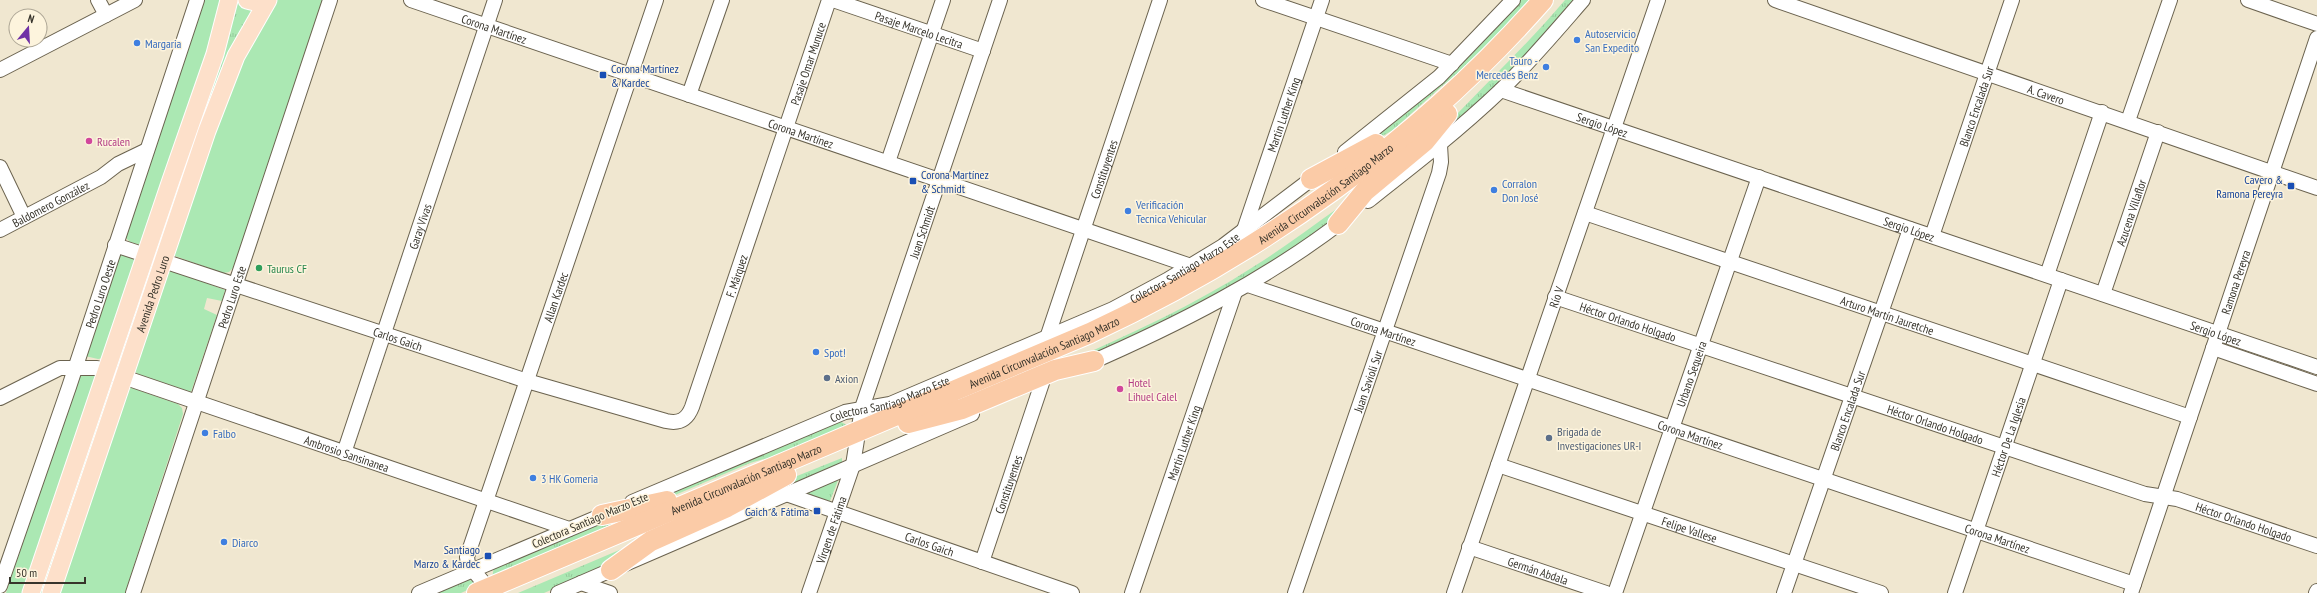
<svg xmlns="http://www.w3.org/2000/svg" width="2317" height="593" viewBox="0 0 2317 593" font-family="'PT Sans Narrow',sans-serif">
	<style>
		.grass { fill: url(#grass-tufts) }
		.park { fill: #abe8b3 }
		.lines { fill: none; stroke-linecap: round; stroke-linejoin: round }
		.minor-casing { stroke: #6b634f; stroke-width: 16 }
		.major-casing { stroke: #fff; stroke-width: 19 }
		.highway-casing { stroke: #fff; stroke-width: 22 }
		.minor { stroke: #fff; stroke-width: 14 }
		.major { stroke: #fde0ca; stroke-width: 17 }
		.highway { stroke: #fbcba7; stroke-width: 20 }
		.shop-dot { fill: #3f7fe0; stroke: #fdf4dd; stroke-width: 1.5 }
		.transit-dot { fill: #1a4fb4; stroke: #fdf4dd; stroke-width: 1.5 }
		.hotel-dot { fill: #d1479c; stroke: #fdf4dd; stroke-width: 1.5 }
		.leisure-dot { fill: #2e9e5b; stroke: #fdf4dd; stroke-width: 1.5 }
		.service-dot { fill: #5c6f8a; stroke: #fdf4dd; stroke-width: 1.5 }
		.labels { text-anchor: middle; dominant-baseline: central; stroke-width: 3; stroke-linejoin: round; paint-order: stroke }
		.street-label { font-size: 12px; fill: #37342b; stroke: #fdf4dd }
		.shop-label { font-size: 12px; fill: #366cbe; stroke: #fdf4dd; text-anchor: start }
		.transit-label { font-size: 12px; fill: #164399; stroke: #fdf4dd; text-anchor: end }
		.hotel-label { font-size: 12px; fill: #b23c85; stroke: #fdf4dd; text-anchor: start }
		.leisure-label { font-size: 12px; fill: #27864d; stroke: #fdf4dd; text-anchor: start }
		.service-label { font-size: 12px; fill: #4e5e75; stroke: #fdf4dd; text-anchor: start }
	</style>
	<defs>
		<pattern id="grass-tufts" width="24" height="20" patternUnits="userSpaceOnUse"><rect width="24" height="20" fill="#abe8b3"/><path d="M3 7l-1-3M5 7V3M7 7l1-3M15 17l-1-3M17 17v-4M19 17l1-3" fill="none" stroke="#94c89a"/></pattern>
	</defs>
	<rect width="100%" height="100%" fill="#f0e7d0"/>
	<!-- grass -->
	<path class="grass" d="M1520,0H1536L1488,49L1442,86L1393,130L1364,147L1501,21Z
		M1565,0H1577L1504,80L1477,106L1433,140C1476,92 1524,49 1565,0Z
		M236,1L255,7L158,250L157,247Z
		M1338,208L1327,226L1231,288L1101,353L1064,363C1129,335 1194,305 1253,267C1282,249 1310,228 1338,208Z
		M148,265L154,266L120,366L115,364Z
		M111,381L112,384L98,426L94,448L45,593H36Z
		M838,420L850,427L800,449L750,463L668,498L646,504Z
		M842,458V463L655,544L792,478Z
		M839,478L830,501L806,495L805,492Z
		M650,510L492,578L494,567L601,521Z
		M650,537L606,566L544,593H518Z
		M468,579L474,582V587L461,593H431Z"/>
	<!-- park -->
	<path class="park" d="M203,0H221L222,9L141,245L130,242L125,237Z
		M276,0H325L233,268L229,272L223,273L172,255L234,74Z
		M118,253L131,257L135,261L104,358L98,359L85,356Z
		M173,271L225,290L222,301L207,298L204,309L217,315L191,392L138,374L134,371L166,272Z
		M89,373L97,376L26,593H6L78,379L81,375Z
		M129,387L178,404L182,408L183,414L125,593H57Z"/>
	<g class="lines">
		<!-- minor casing -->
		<g class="minor-casing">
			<g id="minor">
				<path d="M98,0L106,15"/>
				<path id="s1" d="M411,0L1191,266"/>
				<path id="s2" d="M833,0L983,51"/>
				<path d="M1263,0L1452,64"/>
				<path id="s3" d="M1775,0L2317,188"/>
				<path d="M2248,0L2317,24"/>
				<path d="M0,70L135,0"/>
				<path id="s4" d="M1501,90L2317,367"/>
				<path d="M689,95L722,0"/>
				<path d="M2128,121L2170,0"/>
				<path d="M1345,152L1439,77L1513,0"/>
				<path d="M888,162L943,0"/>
				<path d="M0,167L24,217"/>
				<path d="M1368,201C1414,165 1459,130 1501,90C1530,62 1556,31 1583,0"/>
				<path id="s5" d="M1585,213L2190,417"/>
				<path id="s6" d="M0,230L101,177L118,164L147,150"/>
				<path id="s7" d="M1244,230L1322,0"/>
				<path id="s8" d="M1932,236L2012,0"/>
				<path id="s9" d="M115,245L527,381L666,421C679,424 687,420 692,407L829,0"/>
				<path d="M2047,275L2102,112"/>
				<path id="s10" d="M1248,285L2134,584"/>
				<path id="s11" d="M2103,294L2158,132"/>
				<path id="s12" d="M1555,297L2145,494L2177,499L2317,546"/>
				<path id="s13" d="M1047,338L1160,0"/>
				<path d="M2213,348L2317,384"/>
				<path d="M1085,365C1177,325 1266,280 1345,219"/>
				<path id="s14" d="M0,398L60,368H97L569,529"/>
				<path id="s15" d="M344,453L495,0"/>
				<path id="s16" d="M1498,465L1881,593"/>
				<path id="s17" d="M786,494L1072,593"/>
				<path id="s18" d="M632,502L845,412L890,404L1113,309L1167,280L1223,246L1318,174"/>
				<path id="s19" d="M1469,547L1606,593"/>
				<path id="s20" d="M982,562L1042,383"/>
				<path d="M581,583L610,593"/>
				<path id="s21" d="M0,586L69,387L197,0"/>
				<path id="s22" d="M488,588L468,564L467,557L656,0"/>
				<path id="s23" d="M133,593L330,0"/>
				<path d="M419,593L610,512"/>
				<path d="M558,593L972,414"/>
				<path id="s24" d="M809,593L853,465L862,408L1000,0"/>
				<path id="s25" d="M1132,593L1235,292"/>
				<path id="s26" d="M1295,593L1439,173L1441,162L1440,145"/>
				<path id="s27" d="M1454,593L1658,0"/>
				<path id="s28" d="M1615,593L1759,177"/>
				<path id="s29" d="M1784,593L1910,229"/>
				<path id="s30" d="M1955,593L2061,280"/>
				<path id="s31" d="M2131,593L2317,38"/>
				<path d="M2316,593L2317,591"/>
			</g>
		</g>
		<!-- major casing -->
		<g class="major-casing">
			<g id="major">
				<path d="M247,0L255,2L266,0"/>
				<path d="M31,593L171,180L215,54L229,0"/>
				<path id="s32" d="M51,593L207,131L236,56L268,0"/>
			</g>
		</g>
		<!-- highway casing -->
		<g class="highway-casing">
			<g id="highway">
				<path d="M1311,179L1376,144"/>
				<path d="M1338,224L1365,191L1425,141L1447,114"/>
				<path d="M908,423L962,409L1055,370L1094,361"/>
				<path d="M602,515L667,501"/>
				<path d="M611,570L651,541L727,507L786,475"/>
				<path id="s33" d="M477,593L1090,333C1261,253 1418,142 1543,0"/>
			</g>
		</g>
		<!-- minor -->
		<use href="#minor" class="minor"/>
		<!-- major -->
		<use href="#major" class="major"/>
		<!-- highway -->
		<use href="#highway" class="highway"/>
	</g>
	<!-- markers -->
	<g class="shop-dot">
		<circle cx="1577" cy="40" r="4"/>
		<circle cx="137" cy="43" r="4"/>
		<circle cx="1546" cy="67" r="4"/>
		<circle cx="1494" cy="190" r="4"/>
		<circle cx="1128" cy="211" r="4"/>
		<circle cx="816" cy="352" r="4"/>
		<circle cx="205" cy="433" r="4"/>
		<circle cx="533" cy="478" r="4"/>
		<circle cx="224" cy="542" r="4"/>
	</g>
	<g class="transit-dot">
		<rect x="599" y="71" width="8" height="8" rx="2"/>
		<rect x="909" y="177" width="8" height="8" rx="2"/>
		<rect x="2287" y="182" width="8" height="8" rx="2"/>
		<rect x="813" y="507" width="8" height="8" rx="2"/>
		<rect x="484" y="552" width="8" height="8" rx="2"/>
	</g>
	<g class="hotel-dot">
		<circle cx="89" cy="141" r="4"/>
		<circle cx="1120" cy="389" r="4"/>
	</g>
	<circle class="leisure-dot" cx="259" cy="268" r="4"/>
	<g class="service-dot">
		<circle cx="827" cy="378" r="4"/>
		<circle cx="1549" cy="438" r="4"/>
	</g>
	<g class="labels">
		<!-- street labels -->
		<g class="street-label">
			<text stroke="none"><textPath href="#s1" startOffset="88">Corona Martínez</textPath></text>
			<text stroke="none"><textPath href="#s2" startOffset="91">Pasaje Marcelo Lecitra</textPath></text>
			<text stroke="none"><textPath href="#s9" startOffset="974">Pasaje Omar Munuce</textPath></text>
			<text stroke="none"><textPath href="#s3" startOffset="287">A. Cavero</textPath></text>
			<text stroke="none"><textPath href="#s8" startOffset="137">Blanco Encalada Sur</textPath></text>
			<text stroke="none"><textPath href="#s7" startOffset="122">Martin Luther King</textPath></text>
			<text stroke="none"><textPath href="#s4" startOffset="107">Sergio López</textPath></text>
			<text stroke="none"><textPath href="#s1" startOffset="412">Corona Martínez</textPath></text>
			<text stroke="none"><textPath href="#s13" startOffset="178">Constituyentes</textPath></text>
			<text stroke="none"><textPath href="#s33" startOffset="940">Avenida Circunvalación Santiago Marzo</textPath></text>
			<text stroke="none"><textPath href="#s6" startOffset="57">Baldomero González</textPath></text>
			<text stroke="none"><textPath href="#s11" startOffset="86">Azucena Villaflor</textPath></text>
			<text stroke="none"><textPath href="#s15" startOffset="239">Garay Vivas</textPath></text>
			<text stroke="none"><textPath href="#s4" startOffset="431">Sergio López</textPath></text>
			<text stroke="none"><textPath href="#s24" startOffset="379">Juan Schmidt</textPath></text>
			<text stroke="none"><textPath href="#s18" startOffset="602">Colectora Santiago Marzo Este</textPath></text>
			<text stroke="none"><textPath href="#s9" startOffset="750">F. Márquez</textPath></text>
			<text stroke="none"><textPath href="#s31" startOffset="328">Ramona Pereyra</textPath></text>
			<text stroke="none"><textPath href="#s21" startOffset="309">Pedro Luro Oeste</textPath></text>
			<text stroke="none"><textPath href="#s32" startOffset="316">Avenida Pedro Luro</textPath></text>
			<text stroke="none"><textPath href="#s27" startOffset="313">Río V</textPath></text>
			<text stroke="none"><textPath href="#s23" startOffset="312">Pedro Luro Este</textPath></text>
			<text stroke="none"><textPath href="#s22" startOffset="313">Allan Kardec</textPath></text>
			<text stroke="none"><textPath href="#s5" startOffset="319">Arturo Martín Jauretche</textPath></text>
			<text stroke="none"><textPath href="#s12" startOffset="77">Héctor Orlando Holgado</textPath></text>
			<text stroke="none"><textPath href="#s10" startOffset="143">Corona Martínez</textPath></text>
			<text stroke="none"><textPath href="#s4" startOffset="755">Sergio López</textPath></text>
			<text stroke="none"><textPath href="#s9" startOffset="298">Carlos Gaich</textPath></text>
			<text stroke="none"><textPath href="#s33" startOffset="616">Avenida Circunvalación Santiago Marzo</textPath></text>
			<text stroke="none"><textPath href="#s28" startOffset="232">Urbano Sequeira</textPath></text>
			<text stroke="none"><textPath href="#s26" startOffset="224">Juan Savioli Sur</textPath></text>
			<text stroke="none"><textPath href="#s18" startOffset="278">Colectora Santiago Marzo Este</textPath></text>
			<text stroke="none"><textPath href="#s29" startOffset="193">Blanco Encalada Sur</textPath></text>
			<text stroke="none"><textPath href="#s12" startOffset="401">Héctor Orlando Holgado</textPath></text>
			<text stroke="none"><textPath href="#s10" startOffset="467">Corona Martínez</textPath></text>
			<text stroke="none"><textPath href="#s30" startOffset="165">Héctor De La Iglesia</textPath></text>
			<text stroke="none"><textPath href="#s25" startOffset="159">Martin Luther King</textPath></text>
			<text stroke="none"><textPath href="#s14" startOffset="368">Ambrosio Sansinanea</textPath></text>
			<text stroke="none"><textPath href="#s33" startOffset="292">Avenida Circunvalación Santiago Marzo</textPath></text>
			<text stroke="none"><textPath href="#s20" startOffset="82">Constituyentes</textPath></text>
			<text transform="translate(590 520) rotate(-23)">Colectora Santiago Marzo Este</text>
			<text stroke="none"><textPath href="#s12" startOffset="725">Héctor Orlando Holgado</textPath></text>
			<text stroke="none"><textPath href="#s24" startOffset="67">Vírgen de Fátima</textPath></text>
			<text stroke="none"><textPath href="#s16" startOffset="202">Felipe Vallese</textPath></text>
			<text stroke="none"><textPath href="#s10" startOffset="791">Corona Martínez</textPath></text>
			<text stroke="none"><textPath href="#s17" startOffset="152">Carlos Gaich</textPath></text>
			<text stroke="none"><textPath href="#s19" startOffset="73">Germán Abdala</textPath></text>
		</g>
		<!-- shop labels -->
		<g class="shop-label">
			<text x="1585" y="33">Autoservicio<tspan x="1585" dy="14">San Expedito</tspan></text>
			<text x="145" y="43">Margaria</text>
			<text x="1538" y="60" text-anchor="end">Tauro -<tspan x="1538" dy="14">Mercedes Benz</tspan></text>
			<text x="1502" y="183">Corralon<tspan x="1502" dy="14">Don José</tspan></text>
			<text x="1136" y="204">Verificación<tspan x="1136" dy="14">Tecnica Vehicular</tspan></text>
			<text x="824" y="352">Spot!</text>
			<text x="213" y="433">Falbo</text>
			<text x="541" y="478">3 HK Gomeria</text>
			<text x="232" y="542">Diarco</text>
		</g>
		<!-- transit labels -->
		<g class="transit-label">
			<text x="611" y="68" text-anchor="start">Corona Martínez<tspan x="611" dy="14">&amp; Kardec</tspan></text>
			<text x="921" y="174" text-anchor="start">Corona Martínez<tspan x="921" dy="14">&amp; Schmidt</tspan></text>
			<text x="2283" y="179">Cavero &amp;<tspan x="2283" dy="14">Ramona Pereyra</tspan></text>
			<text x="809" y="511">Gaich &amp; Fátima</text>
			<text x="480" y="549">Santiago<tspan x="480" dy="14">Marzo &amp; Kardec</tspan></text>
		</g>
		<!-- hotel labels -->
		<g class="hotel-label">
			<text x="97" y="141">Rucalen</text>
			<text x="1128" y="382">Hotel<tspan x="1128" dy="14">Lihuel Calel</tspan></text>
		</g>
		<!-- leisure labels -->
		<g class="leisure-label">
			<text x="267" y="268">Taurus CF</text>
		</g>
		<!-- service labels -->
		<g class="service-label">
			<text x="835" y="378">Axion</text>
			<text x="1557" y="431">Brigada de<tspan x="1557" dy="14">Investigaciones UR-I</tspan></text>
		</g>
	</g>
	<!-- north arrow -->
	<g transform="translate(28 28) rotate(18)"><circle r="19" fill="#fdf4dd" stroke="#aea796"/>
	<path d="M0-3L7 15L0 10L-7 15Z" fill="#7031a6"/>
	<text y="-6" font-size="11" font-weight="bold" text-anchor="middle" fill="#37342b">N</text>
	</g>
	<!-- scale -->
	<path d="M10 577v6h75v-6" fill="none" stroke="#37342b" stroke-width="2"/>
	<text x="16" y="577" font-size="12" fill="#37342b" stroke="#fdf4dd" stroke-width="3" paint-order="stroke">50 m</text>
</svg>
